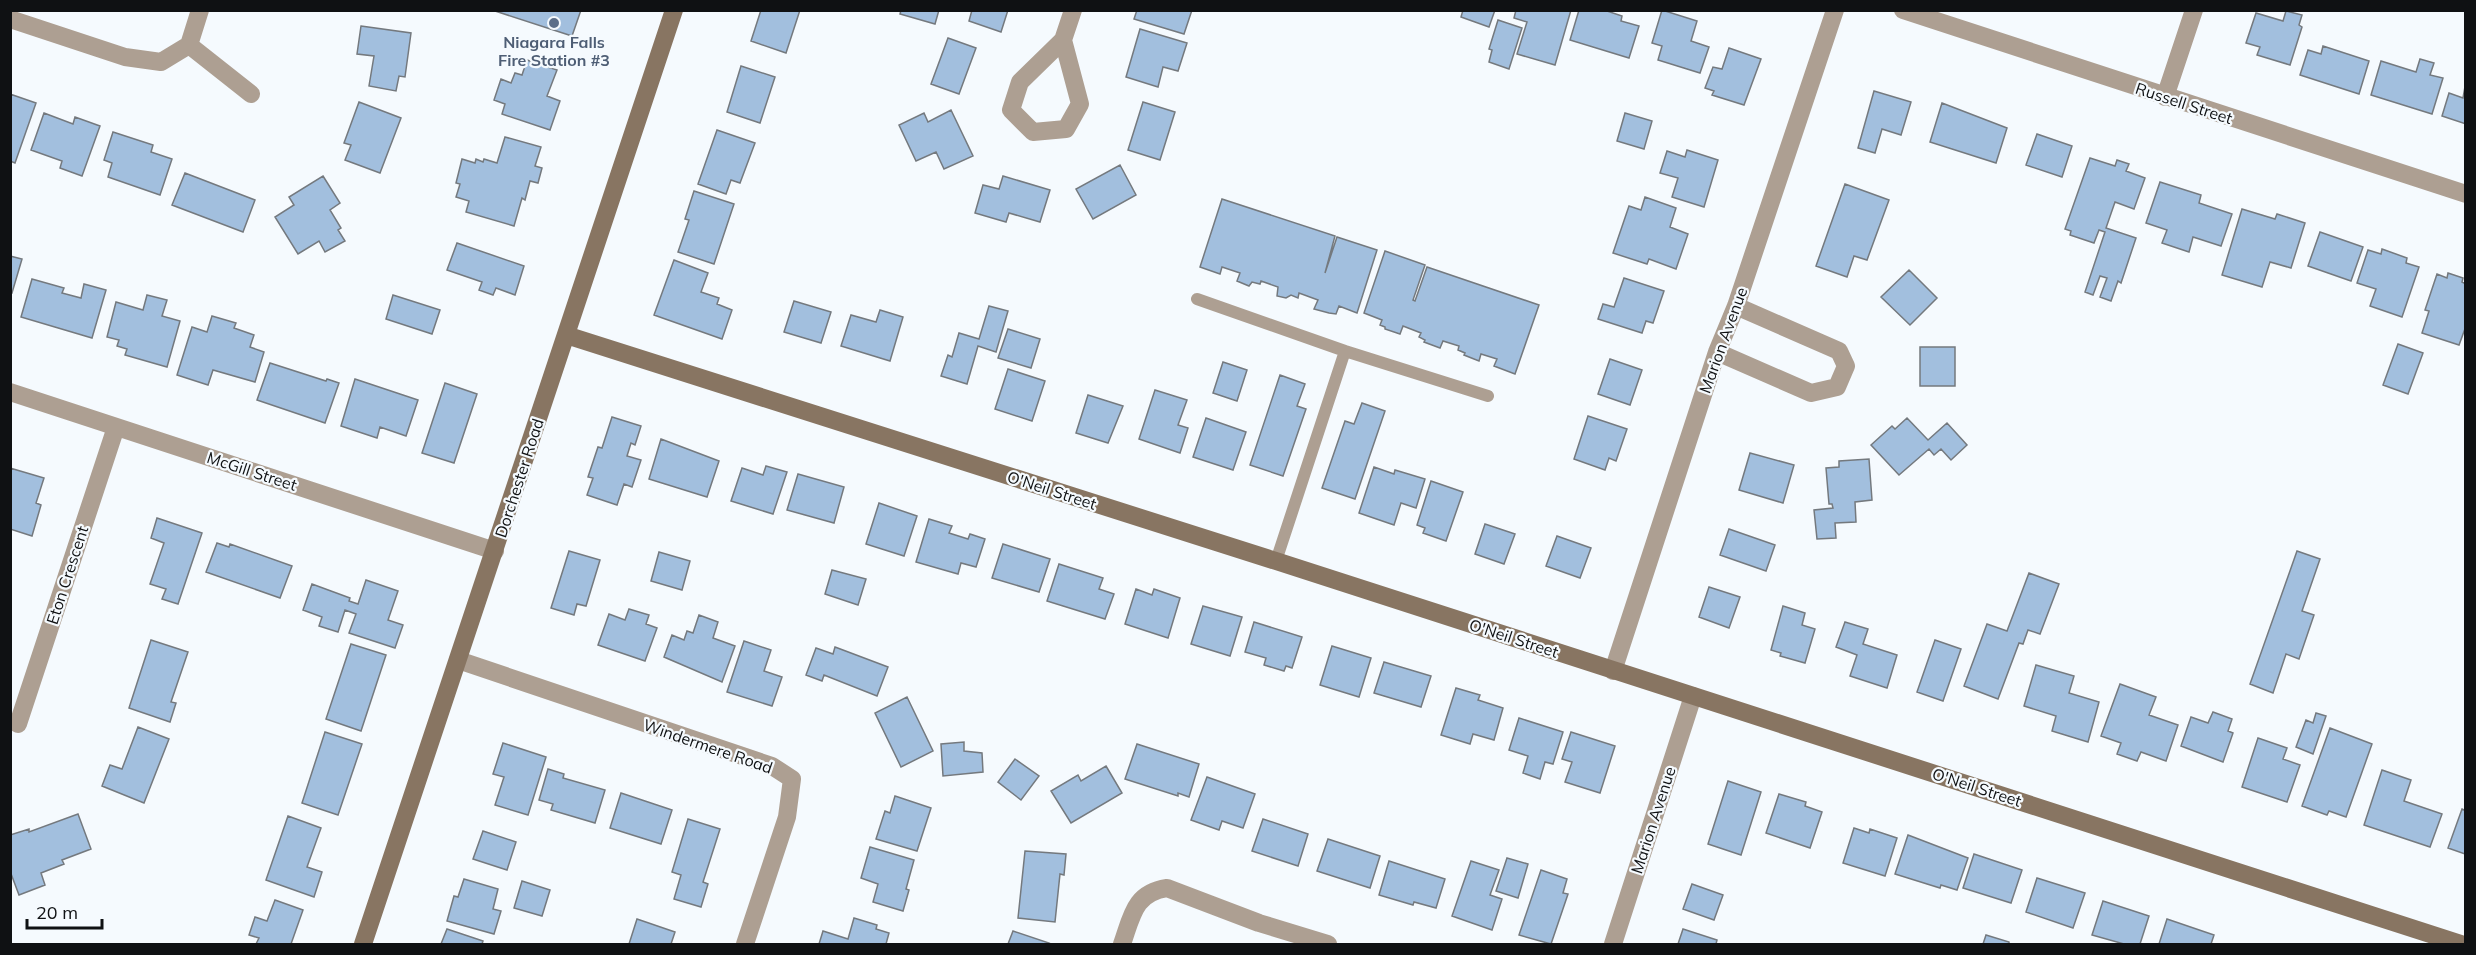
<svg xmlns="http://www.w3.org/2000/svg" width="2476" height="955" viewBox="0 0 2476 955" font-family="Mulish,sans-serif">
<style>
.building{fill:#a2bfde;stroke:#74797e;stroke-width:1.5}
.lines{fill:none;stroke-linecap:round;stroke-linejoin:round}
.lane{stroke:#ad9f92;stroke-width:12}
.street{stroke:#ad9f92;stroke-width:18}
.secondary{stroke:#887562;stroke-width:18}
.service-dot{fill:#5c6f8a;stroke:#f5fafe;stroke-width:2}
.labels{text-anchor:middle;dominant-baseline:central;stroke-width:4.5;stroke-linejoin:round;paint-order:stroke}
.service-label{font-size:16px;font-weight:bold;fill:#4e5e75;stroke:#f5fafe}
.street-label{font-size:16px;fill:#0f1113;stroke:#f5fafe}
</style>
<rect width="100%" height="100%" fill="#f5fafe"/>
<path class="building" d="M492 10H581L572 36Z
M761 10H800L786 53 751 41Z
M901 10H939L935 24 900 14Z
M972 10H1008L1001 32 969 21Z
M1137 10H1192L1184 34 1134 19Z
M1463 10H1495L1489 27 1461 17Z
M1516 10H1571L1555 65 1517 54 1527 22 1514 18Z
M1579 10H1604L1622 16 1621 21 1639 26 1629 58 1570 40Z
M1662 10 1697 21 1691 41 1709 47 1700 73 1658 60 1662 46 1652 43Z
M2286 11 2302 15 2299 25 2302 27 2290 65 2257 55 2260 47 2246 43 2256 13 2283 21Z
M1498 20 1522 28 1509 69 1489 62 1492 50 1489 49Z
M361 26 411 33 405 77 399 76 396 91 369 86 374 56 357 54Z
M1140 29 1187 43 1178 71 1163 67 1158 87 1126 77Z
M948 38 976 48 959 94 931 84Z
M2323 46 2369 61 2359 94 2300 75 2308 50 2321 54Z
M1729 48 1761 59 1744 105 1712 95 1714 91 1705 88 1713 67 1722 69Z
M2420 59 2434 63 2430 75 2443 78 2432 114 2371 95 2381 61 2416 72Z
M527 60 557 70 547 96 560 101 550 130 502 114 505 104 494 100 501 79 511 83 515 73 522 75Z
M741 66 775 77 760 123 727 112Z
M2466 81V124L2442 116 2449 93 2463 98Z
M1874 91 1911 102 1901 135 1882 129 1875 153 1858 148Z
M10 94 36 103 15 163 10 161Z
M359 102 401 118 380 173 345 160 351 145 344 143Z
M1143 102 1175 112 1160 160 1128 150Z
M1942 103 2007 128 1996 163 1930 142Z
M951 110 973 156 944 169 936 152 916 161 899 125 924 113 928 122Z
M44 113 73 124 75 117 100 126 82 176 60 168 62 161 31 150Z
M1625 113 1652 121 1644 149 1617 141Z
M717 130 755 143 740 183 731 180 726 194 698 184Z
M113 132 153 145 151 152 172 159 160 195 108 177 112 163 104 160Z
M2037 134 2072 146 2062 177 2026 165Z
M505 137 541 147 535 166 542 168 538 183 530 181 525 200 522 198 514 226 466 212 469 201 456 197 460 184 456 183 462 159 475 163 476 159 483 162 484 159 497 163Z
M1687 150 1718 160 1704 207 1672 197 1678 178 1660 173 1667 151 1685 157Z
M2090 158 2115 166 2117 160 2129 164 2126 171 2145 178 2134 209 2115 202 2106 228 2136 238 2121 283 2118 281 2111 301 2100 297 2107 278 2100 276 2093 295 2085 292 2105 232 2099 230 2094 243 2070 235 2071 231 2065 229Z
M1120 165 1136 195 1093 219 1076 189Z
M185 173 255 200 243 232 172 205Z
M323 176 340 203 330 210 341 228 338 230 345 241 325 252 319 241 298 254 275 217 294 205 289 197Z
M1003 176 1050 190 1040 222 1009 213 1006 222 975 213 983 185 999 189Z
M2160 182 2201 195 2199 203 2232 214 2221 246 2193 237 2189 252 2162 243 2167 230 2146 223Z
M1845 184 1889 200 1867 260 1854 256 1847 277 1816 266Z
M694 191 734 204 714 264 678 252 689 220 685 219Z
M1645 197 1676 208 1670 227 1688 234 1676 269 1649 259 1647 264 1613 253 1629 206 1641 210Z
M1222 199 1335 236 1325 273 1337 237 1377 250 1357 313 1339 306 1336 314 1329 313 1314 309 1318 300 1299 293 1298 298 1291 295 1286 298 1277 296 1278 287 1261 281 1260 284 1252 282 1249 286 1237 281 1240 273 1222 267 1220 274 1200 267Z
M2242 209 2275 219 2277 214 2305 223 2291 268 2270 262 2262 287 2222 275Z
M2320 232 2363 247 2351 281 2308 266Z
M457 243 524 266 515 295 496 288 493 295 479 290 482 282 447 270Z
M2382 249 2407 258 2406 263 2419 267 2402 317 2370 306 2376 289 2357 283 2368 250 2381 254Z
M1385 251 1425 265 1413 300 1415 301 1427 267 1539 305 1515 374 1494 366 1497 359 1481 354 1479 361 1464 355 1465 353 1458 350 1459 346 1443 341 1440 348 1424 342 1425 340 1419 337 1421 333 1403 326 1400 334 1385 329V327L1380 325 1382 320 1364 313Z
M10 256 22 259 12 293 10 292Z
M674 260 708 273 701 292 719 298 717 304 732 310 722 339 654 315Z
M1909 270 1937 298 1910 325 1881 297Z
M2448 273 2463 278 2462 282 2466 284V326L2459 345 2422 333 2429 311 2425 310 2437 274 2447 278Z
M1624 278 1664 291 1653 323 1646 321 1642 333 1598 319 1603 304 1614 307Z
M32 279 64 288 62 293 81 298 84 284 106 290 92 338 21 317Z
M147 295 167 300 162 316 180 321 167 367 125 355 127 349 117 346 119 340 107 337 116 302 143 310Z
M393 295 440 310 432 334 386 319Z
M794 301 831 312 821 343 784 332Z
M989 306 1008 311 996 352 978 346 967 384 941 376 948 355 952 357 959 333 979 339Z
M880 310 903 317 890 361 841 346 851 315 876 322Z
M212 316 236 323 234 328 254 335 250 347 264 352 255 382 213 370 208 385 177 375 192 327 207 332Z
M1008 329 1040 339 1031 368 998 358Z
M2398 344 2423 353 2408 394 2383 385Z
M1920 347H1955V386H1920Z
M1610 359 1642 370 1630 405 1598 394Z
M1223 362 1247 370 1237 401 1213 393Z
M270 363 326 381 327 379 339 383 325 423 257 400Z
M1008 369 1045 381 1032 421 995 409Z
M1280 375 1305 384 1297 406 1306 409 1283 476 1250 465Z
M355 379 418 400 406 436 380 427 377 438 341 426Z
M445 383 477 394 454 463 422 453Z
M1155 390 1187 400 1178 425 1188 428 1180 453 1139 439Z
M1088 395 1123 406 1108 443 1076 433Z
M1362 403 1385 411 1355 499 1322 488 1345 421 1354 424Z
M1588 416 1627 429 1616 461 1609 458 1605 470 1574 459Z
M612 417 641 426 635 445 631 443 627 456 641 460 632 487 624 484 617 505 587 495 593 478 588 477 598 447 602 448Z
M1206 418 1246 432 1233 470 1193 457Z
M1907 418 1928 440 1947 423 1967 445 1951 460 1941 449 1934 455 1929 449 1899 475 1871 445 1892 426 1895 429Z
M661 439 719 461 707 497 649 479Z
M1750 453 1794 465 1783 503 1739 490Z
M1869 459 1872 500 1855 502 1856 522 1835 523 1836 538 1817 539 1814 510 1833 508 1832 504H1829L1826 468 1839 467V461Z
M766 466 787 472 773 514 731 501 742 468 763 475Z
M1374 467 1394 474 1395 470 1425 479 1416 508 1401 503 1394 525 1359 513Z
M10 468 44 478 36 503 41 505 32 536 10 529Z
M798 474 844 487 834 523 787 510Z
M1431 481 1463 492 1446 541 1423 533 1425 528 1417 525Z
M879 503 917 516 904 556 866 544Z
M157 518 202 533 178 604 162 599 166 589 150 584 164 543 151 538Z
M929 519 952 526 949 533 968 539 970 534 985 539 976 567 961 563 958 574 916 562Z
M1485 524 1515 534 1504 564 1475 554Z
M1729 529 1775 545 1766 571 1720 555Z
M1557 536 1591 548 1580 578 1546 566Z
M217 543 229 547 230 544 292 566 280 598 206 572Z
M1003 544 1050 559 1039 592 992 578Z
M569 551 600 560 586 606 577 604 574 615 551 608Z
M2297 551 2320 559 2302 611 2314 615 2299 659 2286 654 2273 693 2250 684Z
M659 552 690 561 682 590 651 581Z
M1059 564 1103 578 1099 589 1114 594 1105 619 1047 601Z
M832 570 866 579 858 605 825 594Z
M2029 573 2059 584 2040 634 2028 630 2023 644 2019 643 1998 699 1964 686 1987 624 2007 631Z
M366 580 398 591 388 620 403 625 395 648 349 633 356 614 345 610 338 632 319 626 322 617 303 610 312 584 350 598 349 601 358 604Z
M1709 587 1740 597 1729 628 1699 617Z
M1136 589 1152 595 1154 589 1180 598 1168 638 1125 624Z
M1203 606 1242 617 1230 656 1191 644Z
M1783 606 1805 613 1802 625 1815 629 1805 663 1780 656 1781 653 1771 650Z
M629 609 649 615 646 624 657 628 645 661 598 645 609 614 625 620Z
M699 615 718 622 713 638 735 646 722 682 664 657 672 635 684 640 687 631 693 633Z
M1254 622 1302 637 1292 668 1286 666 1284 671 1264 665 1266 658 1245 652Z
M1845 622 1868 629 1863 644 1897 655 1887 688 1850 676 1857 655 1836 647Z
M151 640 188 652 171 702 176 703 170 722 129 708Z
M1935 640 1961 649 1943 701 1917 692Z
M744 641 771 650 764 671 782 677 772 706 727 692Z
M351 644 386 655 361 731 326 719Z
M1332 646 1371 658 1359 697 1320 685Z
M835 647 888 667 877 696 824 675 822 681 806 675 816 648 833 654Z
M1384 662 1431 676 1421 707 1374 693Z
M2036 665 2074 676 2069 693 2099 702 2088 742 2052 731 2056 716 2024 706Z
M2120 684 2156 697 2149 715 2178 725 2166 761 2141 752 2137 761 2117 754 2121 743 2101 736Z
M1456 688 1480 695 1478 700 1503 708 1494 740 1473 734 1470 744 1441 735Z
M907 697 933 751 901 767 875 713Z
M2213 712 2232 719 2228 731 2233 733 2223 762 2181 746 2191 717 2208 723Z
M2316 713 2326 716 2313 754 2296 747 2306 720 2313 723Z
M1519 718 1563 732 1553 764 1545 762 1540 779 1523 773 1528 756 1509 750Z
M138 727 169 739 144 803 102 786 110 765 122 769Z
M2330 728 2372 744 2346 817 2329 811 2327 815 2302 806Z
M325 732 362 744 338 815 302 803Z
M1571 732 1615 746 1600 793 1565 782 1572 762 1562 759Z
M2258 738 2287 748 2283 759 2300 765 2287 802 2242 787Z
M964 742V751L982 753 983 772 943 776 941 744Z
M503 743 546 757 528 815 495 805 504 777 493 774Z
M1137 744 1199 764 1189 797 1178 793V796L1125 779Z
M1015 759 1039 776 1021 800 998 782Z
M1106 766 1122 793 1071 823 1051 791 1078 775 1081 781Z
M548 769 564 774 563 778 605 790 595 823 551 810 553 804 539 800Z
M2382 770 2411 780 2404 801 2442 814 2430 847 2364 825Z
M1207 777 1255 794 1243 828 1222 821 1219 830 1191 820Z
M1728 781 1761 792 1741 855 1708 844Z
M621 793 672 810 661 844 610 828Z
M1779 794 1806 802 1805 806 1822 812 1810 848 1766 833Z
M895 796 931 808 917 851 876 839 885 811 890 813Z
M2462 809 2466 811 2465 854 2448 848Z
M78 814 91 849 62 860 64 864 41 873 45 885 19 895 10 871V835L29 829V832Z
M288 816 321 828 307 867 322 872 314 897 266 880Z
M688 819 720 829 703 882 708 884 701 907 674 899 681 875 672 872Z
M1263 819 1308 834 1298 866 1252 851Z
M1854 828 1869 833 1870 829 1897 838 1885 876 1843 863Z
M483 831 516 842 507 870 473 859Z
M1908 835 1968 858 1957 890 1941 885 1940 888 1895 874Z
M1328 839 1380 856 1370 888 1317 871Z
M870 847 914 860 906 889 909 890 903 911 873 902 878 884 861 878Z
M1025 851 1066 854 1064 875 1060 874 1055 922 1018 918Z
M1974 854 2022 870 2011 903 1963 888Z
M1507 858 1528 864 1518 898 1496 891Z
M1389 861 1445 879 1436 908 1414 902 1413 905 1379 895Z
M1471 861 1499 870 1490 895 1502 899 1492 930 1452 916Z
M1541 870 1567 879 1563 893 1568 894 1551 944 1519 935Z
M2037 878 2085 893 2073 928 2026 912Z
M464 879 498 889 493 909 501 911 494 934 447 921 454 896 458 897Z
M522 881 550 890 542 916 514 908Z
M1692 884 1723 895 1714 920 1683 909Z
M275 900 303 910 291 944H256L259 938 249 935 255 917 267 921Z
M2103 901 2149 916 2140 944H2124L2092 935Z
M854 918 877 925 876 929 889 933 886 944H819L823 931 848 939Z
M637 919 675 932 671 944H629Z
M2167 919 2214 935 2211 944H2159Z
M447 929 483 941 482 944H441Z
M1683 929 1717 940 1716 944H1678Z
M1013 931 1049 943 1048 944H1008Z
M1986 935 2009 942V944H1983Z"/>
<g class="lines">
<path class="lane" d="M1197 299 1345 351 1488 396
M1276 561 1345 351"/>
<path class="street" d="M1903 10 2466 194
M10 19 125 57 161 62 189 45 200 10
M1063 40 1080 104 1066 129 1033 132 1011 110 1020 82 1063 40 1073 10
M189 45 251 94
M2165 97 2194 10
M1717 352 1811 393 1837 387 1846 366 1839 351 1736 306
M10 392 495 551
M458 660 772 766 792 779 787 817 745 944
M1613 671 1717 352 1736 306 1835 10
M18 724 116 427
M1122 944C1132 916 1134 893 1167 888L1259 923 1328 944
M1613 944 1693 696"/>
<path class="secondary" d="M566 335 1276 561 2461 944
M363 944 674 10"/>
</g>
<circle class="service-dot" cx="554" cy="23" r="6"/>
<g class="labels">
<g class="service-label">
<text x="554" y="42">Niagara Falls<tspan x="554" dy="18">Fire Station #3</tspan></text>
</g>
<g class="street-label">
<text transform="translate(2184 103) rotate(18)">Russell Street</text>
<text transform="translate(1723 340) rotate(-70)">Marion Avenue</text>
<text transform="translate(252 471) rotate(18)">McGill Street</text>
<text transform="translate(519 478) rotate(-72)">Dorchester Road</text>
<text transform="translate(1052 490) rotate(18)">O'Neil Street</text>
<text transform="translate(67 575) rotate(-72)">Eton Crescent</text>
<text transform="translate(1514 638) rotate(18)">O'Neil Street</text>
<text transform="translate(708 746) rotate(19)">Windermere Road</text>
<text transform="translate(1977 787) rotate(18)">O'Neil Street</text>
<text transform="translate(1653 820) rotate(-72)">Marion Avenue</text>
</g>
</g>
<rect width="2476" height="955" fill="none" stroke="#0f1113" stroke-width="24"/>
<path d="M27 919v9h75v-9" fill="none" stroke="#0f1113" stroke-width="3"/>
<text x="36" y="919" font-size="18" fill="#0f1113" stroke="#f5fafe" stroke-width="4.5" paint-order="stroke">20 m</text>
</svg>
